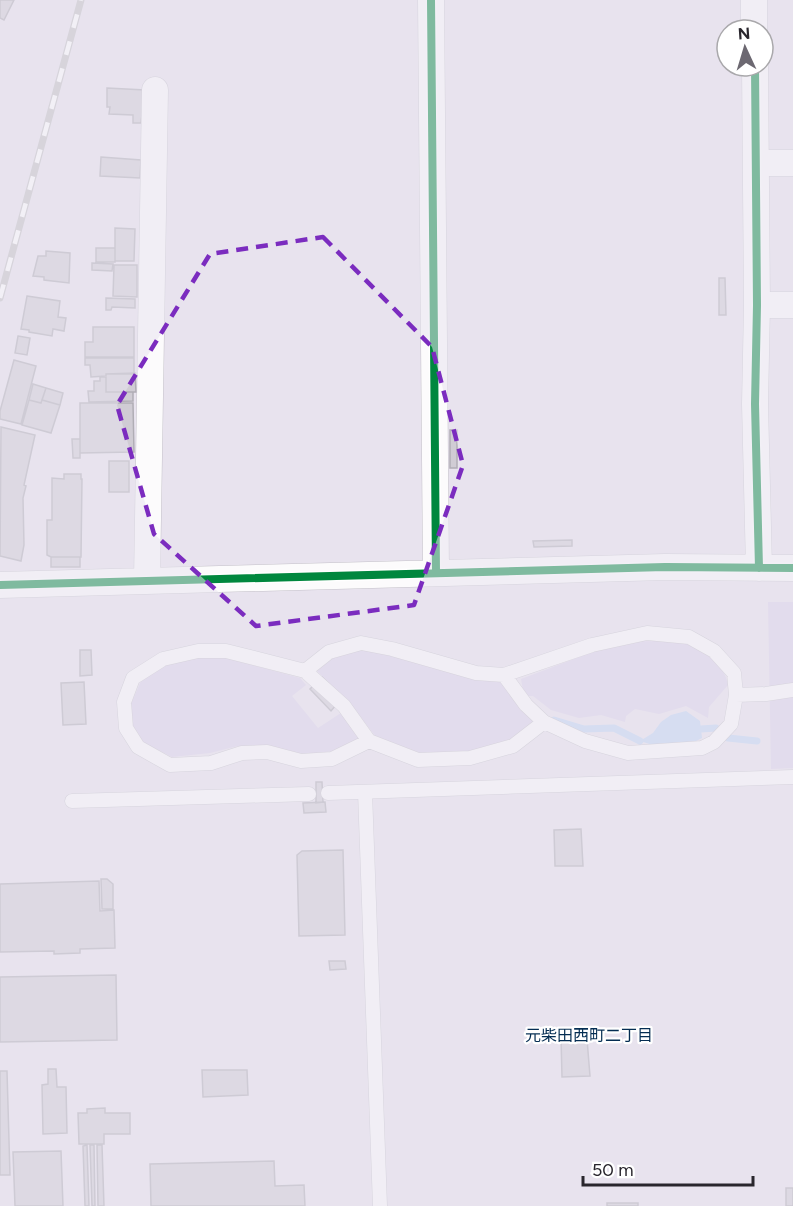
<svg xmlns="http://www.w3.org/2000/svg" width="793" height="1206" viewBox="0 0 793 1206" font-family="Figtree,'Noto Sans JP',sans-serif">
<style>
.green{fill:#dcd2ea}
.water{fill:#c0d5f4}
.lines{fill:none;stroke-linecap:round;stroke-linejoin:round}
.stream{stroke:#c0d5f4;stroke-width:7}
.building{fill:#d0ccd4;stroke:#b0adb5;stroke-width:1.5}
.service-casing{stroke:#c4c1c9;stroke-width:15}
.minor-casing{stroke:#c4c1c9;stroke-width:27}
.service{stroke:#fcfbfc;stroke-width:14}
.minor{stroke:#fcfbfc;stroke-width:26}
.rail-casing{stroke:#c3c1c4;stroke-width:7}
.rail{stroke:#fff;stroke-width:4.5;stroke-dasharray:14;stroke-linecap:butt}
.cycleway-casing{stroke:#fff;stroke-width:11}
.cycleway{stroke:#00873e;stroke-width:8}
.marked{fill:none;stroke:#7b2cbf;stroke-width:4.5;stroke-dasharray:12 8;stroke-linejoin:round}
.labels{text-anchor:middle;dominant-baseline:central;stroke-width:4.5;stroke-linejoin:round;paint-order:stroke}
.neighbourhood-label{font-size:16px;fill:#042d52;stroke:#fff}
</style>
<rect width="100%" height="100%" fill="#e8e3ee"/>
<path class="green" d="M768 602H793V768L771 769Z
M642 641C655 642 674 639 686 643 705 650 725 665 728 685L709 707 708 718 686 706 659 714 635 709 626 716 625 722 601 715 579 718 551 710 533 696H524L521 679 598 650Z
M363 649 397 656 458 675 502 681 535 722 512 740 471 751 420 753 376 737 349 702 317 671 331 658Z
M201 657 226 658 300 678 306 685 292 696 318 728 341 713 360 738 333 751 298 755 268 747 238 746 210 753 172 757 142 742 133 726 131 704 141 681 165 665Z"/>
<path class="water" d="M686 711 700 721 702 738 694 742 659 747 640 741 653 733 661 722 671 715Z"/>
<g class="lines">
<path class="stream" d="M554 720 584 729 614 728 640 741
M701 729 716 728 728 738 757 741"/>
</g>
<path class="building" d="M0 0H14L4 20 0 18Z
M107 88 145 90 141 123H133V115L109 114 110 107H107Z
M101 157 141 160 140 178 100 176Z
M115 228 135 229 134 261H115Z
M96 248H115V262H96Z
M46 251 70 253 69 283 44 280V277L33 276 38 256H46Z
M92 263 113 264 112 271 92 270Z
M114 265H137V297L113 296Z
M719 278H725L726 315H719Z
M27 296 60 301 58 317 66 318 64 331 53 329 52 336 29 332V330L21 329Z
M106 298 135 299V308L112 307 111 310H106Z
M93 327H134V357H85V342H93Z
M18 336 30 338 27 355 15 353Z
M85 358H134V374H106V376L91 377 90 365H85Z
M14 360 36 366 21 424 0 419V411Z
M135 373 136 392H106V374Z
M100 377H106V392H133V401L89 402 88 391H94V381H100Z
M33 384 46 388 41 403 29 400Z
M46 388 63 393 60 405 42 400Z
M29 400 41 403 42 400 60 405 51 433 22 425Z
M80 403H133L134 452 80 453Z
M1 427 35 435 24 485 26 486 23 498 24 545 21 561 0 556Z
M450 430H457V468H450Z
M72 439H80V458H73Z
M109 461H129V492H109Z
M64 474H81V479H82L81 557H51L47 555V520H52V478L64 479Z
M572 540V546L534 547 533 541Z
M51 557H80V567H51Z
M80 650H91L92 675 80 676Z
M322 677 343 697 331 711 310 689Z
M84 682 86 724 63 725 61 683Z
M316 782H322L323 802 316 803Z
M325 802 326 812 304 813 303 803Z
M581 829 583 866H555L554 830Z
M343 850 345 935 299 936 297 855 302 851Z
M101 879H107L113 884V909H102Z
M99 881 100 911 114 910 115 948 80 949V953L54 954V951L0 952V884Z
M329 961H345L346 969 330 970Z
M116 975 117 1040 0 1042V977Z
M561 1038 587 1039 590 1076 562 1077Z
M48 1069H56L57 1087H66L67 1133 43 1134 42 1085 48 1084Z
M202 1070H247L248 1095 203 1097Z
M0 1071H7L10 1175H0Z
M105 1108V1113H130V1134H104V1144H79L78 1113H87V1109Z
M87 1145 89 1206H85L83 1146Z
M90 1145H94L95 1206H92Z
M97 1145H102L104 1206H98Z
M61 1151 63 1206H15L13 1152Z
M274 1161 275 1186 304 1185 305 1206H151L150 1164Z
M786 1188H793V1206H786Z
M607 1203H638V1206H607Z"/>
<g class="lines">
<defs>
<path id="service" d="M305 671 329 652 361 643 392 649 476 673 504 675 592 645 647 633 689 637 714 651 734 673 736 695 731 724 714 742 702 748 628 753 585 741 544 722 513 746 470 758 418 760 369 741 344 706 305 671 226 651H198L163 659 133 678 124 702 126 728 138 747 170 765 211 763 242 753 267 752 301 761 332 759 369 741
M504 675 526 705 544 722
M736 695 766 694 793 690
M365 792 380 1206
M328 793 793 777
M72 801 309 794"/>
<path id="minor" d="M431 0 436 572
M754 0V30
M755 66 757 305 755 404 759 568
M756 163H793
M757 305H793
M147 580 155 90
M0 585 665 567 793 568"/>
</defs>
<use href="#service" class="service-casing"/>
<use href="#minor" class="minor-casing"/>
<use href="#service" class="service"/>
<use href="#minor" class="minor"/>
<defs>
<path id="rail" d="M0 298 81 0"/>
</defs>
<use href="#rail" class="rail-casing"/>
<use href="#rail" class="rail"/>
<defs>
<path id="cycleway" d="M431 0 436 572
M755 66 757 305 755 404 759 568
M0 585 665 567 793 568"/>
</defs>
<use href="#cycleway" class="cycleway-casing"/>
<use href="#cycleway" class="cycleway"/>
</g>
<path d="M0 0H793V1206H0ZM323 237 432 347 463 465 414 605 256 626 154 534 117 405 210 254Z" fill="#e8e3ee" fill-opacity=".55" fill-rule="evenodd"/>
<path class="marked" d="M323 237 432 347 463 465 414 605 256 626 154 534 117 405 210 254Z"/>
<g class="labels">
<g class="neighbourhood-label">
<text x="589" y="1035">元柴田西町二丁目</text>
</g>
</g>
<g transform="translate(745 48) rotate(356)"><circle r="28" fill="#ffffff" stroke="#a9a8ab" stroke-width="1.5"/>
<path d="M0-4.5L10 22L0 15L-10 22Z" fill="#6c6871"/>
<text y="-9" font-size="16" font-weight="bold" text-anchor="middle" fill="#29262d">N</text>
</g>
<path d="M583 1176v9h170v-9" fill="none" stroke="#29262d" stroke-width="3"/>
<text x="592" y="1176" font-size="18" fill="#29262d" stroke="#ffffff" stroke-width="4.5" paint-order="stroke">50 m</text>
</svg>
